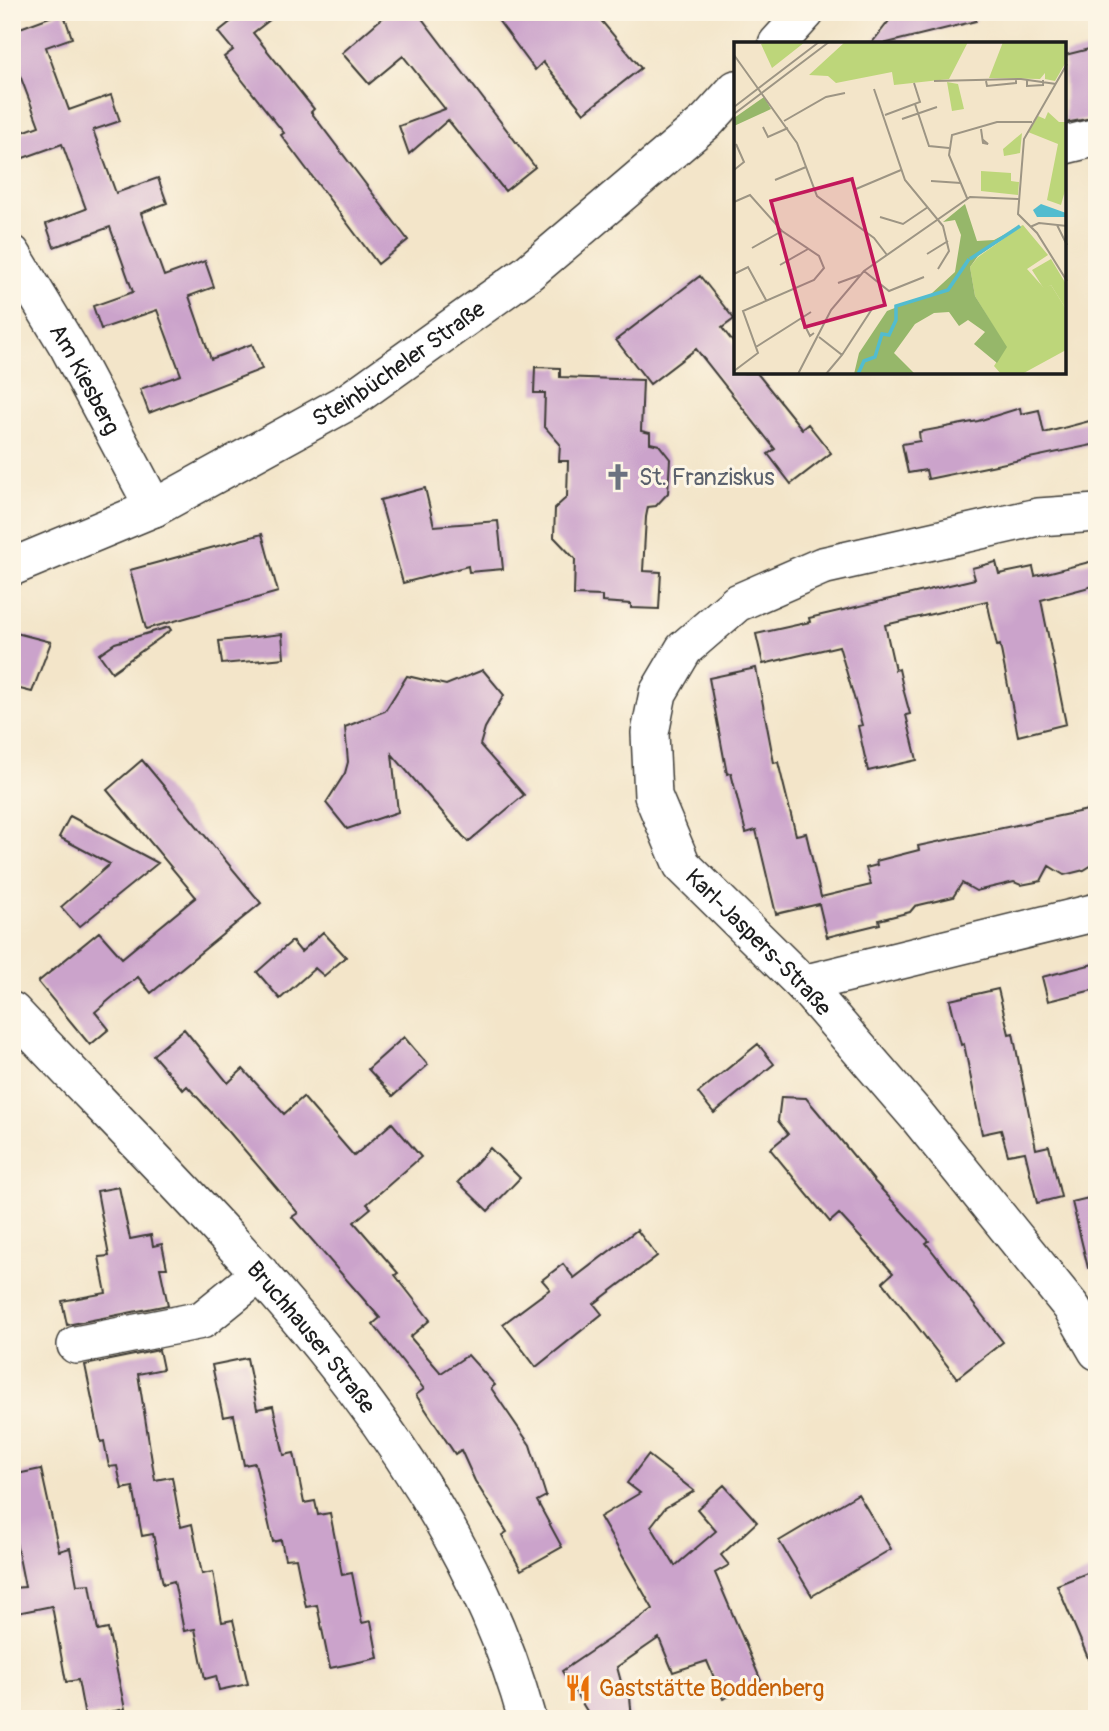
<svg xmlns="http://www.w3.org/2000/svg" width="1109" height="1731" viewBox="0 0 1109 1731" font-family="Pangolin,sans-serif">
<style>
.building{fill:#cba3cb}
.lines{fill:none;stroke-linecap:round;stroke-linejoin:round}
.minor-casing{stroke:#3c3a36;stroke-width:40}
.minor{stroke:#fff;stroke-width:37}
.labels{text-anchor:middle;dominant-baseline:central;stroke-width:6;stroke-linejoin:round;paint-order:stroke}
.street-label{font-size:23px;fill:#1c1c1c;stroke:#fcf5e5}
.worship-label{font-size:23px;fill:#5b616d;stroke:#fcf5e5;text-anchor:start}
.food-label{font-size:23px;fill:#c56008;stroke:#fcf5e5;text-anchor:start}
.inset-river{fill:none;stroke:#52bccf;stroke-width:3.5}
.inset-road{fill:none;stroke:#9d9584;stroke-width:2}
.view{fill:#c2185b;fill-opacity:0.15;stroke:#c2185b;stroke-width:3.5}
.inset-edge{fill:none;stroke:#1c1c1c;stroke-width:3.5}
</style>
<rect width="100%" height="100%" fill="#fcf5e5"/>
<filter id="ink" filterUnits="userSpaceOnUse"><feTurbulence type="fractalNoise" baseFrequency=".0143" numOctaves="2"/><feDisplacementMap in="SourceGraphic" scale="14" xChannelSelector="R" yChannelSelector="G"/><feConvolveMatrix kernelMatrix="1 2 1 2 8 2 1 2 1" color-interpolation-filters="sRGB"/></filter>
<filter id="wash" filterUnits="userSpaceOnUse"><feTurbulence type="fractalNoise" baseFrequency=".00686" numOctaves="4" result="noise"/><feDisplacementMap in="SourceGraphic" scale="28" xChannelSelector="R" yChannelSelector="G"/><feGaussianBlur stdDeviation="1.57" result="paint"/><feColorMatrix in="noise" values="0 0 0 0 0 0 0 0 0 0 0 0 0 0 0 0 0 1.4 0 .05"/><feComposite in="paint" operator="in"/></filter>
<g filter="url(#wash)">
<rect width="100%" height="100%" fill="#f3e5c9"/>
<g id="blocks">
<path class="building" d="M63 12 72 38 46 47 69 110 111 95 120 121 93 130 116 193 158 178 167 203 141 213 164 276 205 261 214 287 189 296 211 359 252 344 262 369 149 413 140 389 181 375 157 310 101 329 93 306 133 292 110 227 54 247 46 224 86 209 62 144 12 162V136L39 126 12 54V31Z
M243 12H280L253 33 314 109 311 112 408 240 378 264 281 135 284 133 224 57 233 50 218 32Z
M389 12H417L535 167 505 191 448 120 409 154 399 126 445 109 403 56 369 84 342 53Z
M492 12H594L641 68 584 113 543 62 535 70Z
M896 12H975L976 21 883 44H871Z
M1097 47V117L1065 123V55Z
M700 276 734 319 722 328 736 346V373H757L802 429 808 424 831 453 791 484 768 454 775 449 696 349 650 384 616 340Z
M535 367 560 368V377L643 380 641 431 650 433V443L659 445 670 459 668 493 656 506 648 507 646 517 643 571 661 572 659 609 631 608V604L602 602V596L574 595 575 559 554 537 555 508 567 497 568 461H559L560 444 544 426 545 393H534Z
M1020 408 1021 414 1039 410 1044 433 1097 419V444L928 479 926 470 908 473 902 444 920 441 919 432 978 421Z
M425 488 434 526 498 521 503 569 469 572 468 566 403 583 380 500Z
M262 534 278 592 146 629 130 570Z
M1097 560V585L1041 600 1066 724 1018 736 1000 645 997 646 987 601 885 625 895 670 899 669 904 692 910 714 906 715 917 760 868 771 858 726 862 725 839 646 763 664 756 634 810 622 809 618 975 579 972 568 996 562 999 574 1033 567 1035 576Z
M169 627 171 630 112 672 99 654 115 643Z
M12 632 51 642 32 692 12 687Z
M282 634 284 658 222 664 219 641Z
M756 668 774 763 778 762 796 835 806 833 821 897 871 885 866 868 877 865 876 861 919 850 918 846 1097 808V862L1084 870 1064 875 1049 866 1041 881 1021 885 1014 882 976 891 962 883 953 897 915 906 910 912 879 920 880 924 827 937 819 904 776 914 756 830 746 833 731 773 727 774 709 678Z
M483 670 504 695 485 728 480 745 524 795 468 842 392 754 398 812 347 829 326 803 345 773 348 762 345 727 385 711 407 676 446 685Z
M142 760 261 903 151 993 138 977 116 994 95 1012 109 1029 90 1045 38 982 99 932 122 958 196 897 107 790Z
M70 816 158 863 79 927 61 907 110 864 59 837Z
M323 932 346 957 324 976 315 968 280 999 257 972 292 941 301 952Z
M1097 963V989L1048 1001 1042 977Z
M998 989 1009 1034 1013 1033 1036 1149 1049 1146 1061 1197 1037 1203 1025 1152 1008 1155 1001 1130 982 1134 964 1044 961 1045 950 1000Z
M184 1029 228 1083 243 1069 284 1114 303 1097 354 1156 392 1123 421 1157 367 1204 371 1208 354 1222 398 1273 395 1275 430 1320 410 1337 441 1373 468 1355 495 1385 491 1388 530 1445 546 1496 537 1501 562 1547 521 1570 502 1535 507 1532 475 1481 461 1450 455 1454 416 1395 424 1389 373 1324 380 1318 292 1217 298 1213 230 1133 187 1086 183 1090 153 1055Z
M404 1037 428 1065 393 1096 368 1069Z
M758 1044 774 1064 714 1113 698 1093Z
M781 1097 806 1098 817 1111 875 1182 929 1241 926 1243 1003 1342 957 1378 883 1282 893 1273 839 1214 830 1222 770 1149 788 1134 778 1121Z
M490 1148 520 1178 488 1211 458 1182Z
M119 1187 130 1239 151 1235 153 1246 162 1244 167 1268H160L168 1305 67 1325 62 1301 106 1293 99 1257 109 1256 97 1191Z
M1097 1196V1267L1088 1268 1072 1202Z
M637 1230 657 1256 594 1304 602 1314 536 1367 503 1324 550 1289 542 1280 563 1264 574 1278Z
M159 1350 163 1369 138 1374 155 1480 172 1477 181 1527 192 1524 202 1574 213 1572 222 1622 233 1620 248 1684 219 1690 216 1676 205 1679 195 1629 184 1631 174 1581 163 1584 153 1534 142 1536 133 1487 122 1489 117 1466 109 1467 104 1441 101 1442 85 1365Z
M247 1358 257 1409 273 1406 284 1455 294 1453 304 1503 315 1501 318 1515 330 1513 342 1575 352 1573 362 1623 371 1621 378 1658 330 1668 317 1605 306 1607 296 1558 285 1559 281 1540 273 1542 255 1463 244 1465 234 1415 223 1417 212 1365Z
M648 1455 694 1491 665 1508 651 1526 675 1566 716 1531 697 1509 724 1485 757 1522 721 1555 729 1565 715 1573 762 1683 723 1699 707 1661 673 1672 659 1638 617 1667 623 1689 630 1697 632 1719H592L562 1671 653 1609 600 1517 640 1493 627 1483Z
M41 1469 59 1551 70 1548 77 1585 90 1584 98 1631 108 1629 125 1709 85 1717 78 1680 66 1682 52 1606 12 1614V1588L25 1587 12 1522V1475Z
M858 1494 891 1549 812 1596 779 1541Z
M1097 1569V1679L1057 1585Z"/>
</g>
</g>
<g filter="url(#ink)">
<use href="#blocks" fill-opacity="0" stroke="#3c3a36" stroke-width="2"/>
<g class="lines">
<defs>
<g id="minor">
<path d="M777 44 806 12"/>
<path d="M1065 145 1097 137"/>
<path id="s1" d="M12 254 69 348 154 508"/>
<path id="s2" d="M1097 513 1038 517 822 566 737 603 684 649 658 693 650 733 653 796 682 865 803 984 917 1116 1072 1308 1097 1351"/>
<path id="s3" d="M12 567 154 508 349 401 528 273 708 120 736 89"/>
<path d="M803 984 1097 912"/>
<path id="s4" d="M12 1011C206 1218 450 1436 527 1719"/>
<path d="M76 1345 202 1320 260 1273"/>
</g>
</defs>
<use href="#minor" class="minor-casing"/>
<use href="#minor" class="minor"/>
</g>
</g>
<defs>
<symbol id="church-bare" viewBox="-9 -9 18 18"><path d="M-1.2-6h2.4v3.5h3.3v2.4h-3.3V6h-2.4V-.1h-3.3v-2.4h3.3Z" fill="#6b7280" stroke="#fcf5e5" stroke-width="2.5" paint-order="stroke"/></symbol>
<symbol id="restaurant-bare" viewBox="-9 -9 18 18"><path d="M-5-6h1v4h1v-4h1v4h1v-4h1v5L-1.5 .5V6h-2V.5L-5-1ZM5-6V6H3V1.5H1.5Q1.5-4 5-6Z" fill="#e8710a" stroke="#fcf5e5" stroke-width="2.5" paint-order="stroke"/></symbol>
</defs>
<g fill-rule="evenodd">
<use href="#church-bare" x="599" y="458" width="38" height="38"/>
<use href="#restaurant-bare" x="559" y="1669" width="38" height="38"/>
</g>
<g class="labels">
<g class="street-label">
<text stroke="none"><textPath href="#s3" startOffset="438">Steinbücheler Straße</textPath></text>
<text stroke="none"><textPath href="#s1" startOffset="145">Am Kiesberg</textPath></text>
<text stroke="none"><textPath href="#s2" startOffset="782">Karl-Jaspers-Straße</textPath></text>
<text stroke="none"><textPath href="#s4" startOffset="443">Bruchhauser Straße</textPath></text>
</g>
<g class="worship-label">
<text x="639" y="477">St. Franziskus</text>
</g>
<g class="food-label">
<text x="599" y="1688">Gaststätte Boddenberg</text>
</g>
</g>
<g transform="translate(734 42)">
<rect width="332" height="332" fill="#f3e5c9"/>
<path d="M32 0H71L38 26 27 2ZM111 0H234L215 37 160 43 158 30 102 41 94 34 75 33ZM269 0H332V20L321 39 311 37V31L306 37 255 36ZM213 40 224 42 230 67 218 69ZM314 70 325 80H332V145L327 163 313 158 324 102 294 90 304 74 311 77ZM288 91 286 111 270 114 269 107ZM247 129 277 131V139L285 140 284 153 247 149ZM289 183 314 213 293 227 310 246 317 243 332 267V308L288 332H267L260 324 272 305 241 254 236 225 244 215Z" fill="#bdd67a"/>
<path d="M30 55 37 67 0 84V76ZM231 162 243 199 260 198 289 183 244 214 236 225 241 254 273 305 263 321 240 302 251 290 234 278 225 284 215 270 200 271 181 282 160 311 181 332H120L125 311 153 269 197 252 221 230 227 193 221 178 209 180Z" fill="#96b76a"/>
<path d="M317 217 332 242V267L317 243 310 247 298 228Z" fill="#bdd67a"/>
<path d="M307 162 332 171 331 175H303L299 168Z" fill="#52bccf"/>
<path class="inset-river" d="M236 217 286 184M124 332 130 319 141 315 148 292 155 293 162 278V264L214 248 235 217"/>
<path class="inset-road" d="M0 13 63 101 83 154 140 196 153 213M333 22 290 97 284 172 303 191 333 239M293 38V44L309 43V38M200 39 287 37 322 42M252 39 253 44 282 41V37M140 47 171 138 209 184 215 209 204 227M181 62 195 104 215 106M0 65 85 0M0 72 95 0M151 73 186 60 180 41M168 77 203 65M50 79 92 55 111 51M29 85 34 95 54 86M247 87 249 101 254 102 248 97M0 128 10 120 2 102M41 138 72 125M197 139 227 141M122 147 167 128M233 156 215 113 218 93 263 80H298M0 160 16 153 48 189 85 214 90 226 80 238 9 269 24 311 0 329M146 175 169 182 194 165M323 183 333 203M296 185 305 181 333 184M18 206 48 189M193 212 214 199M46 223 74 207M130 229 155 249 190 235M0 232 14 225 32 258M104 241 126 233M67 276 76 294 80 291M85 295 108 313 92 332M22 305 77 270M108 313 138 267M64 332 97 268 130 229 236 155 285 157"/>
<path class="view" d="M118 137 151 263 71 285 37 159Z"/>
<rect width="332" height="332" class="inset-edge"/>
</g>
<rect width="1109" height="1731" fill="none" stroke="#fcf5e5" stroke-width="42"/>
</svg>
